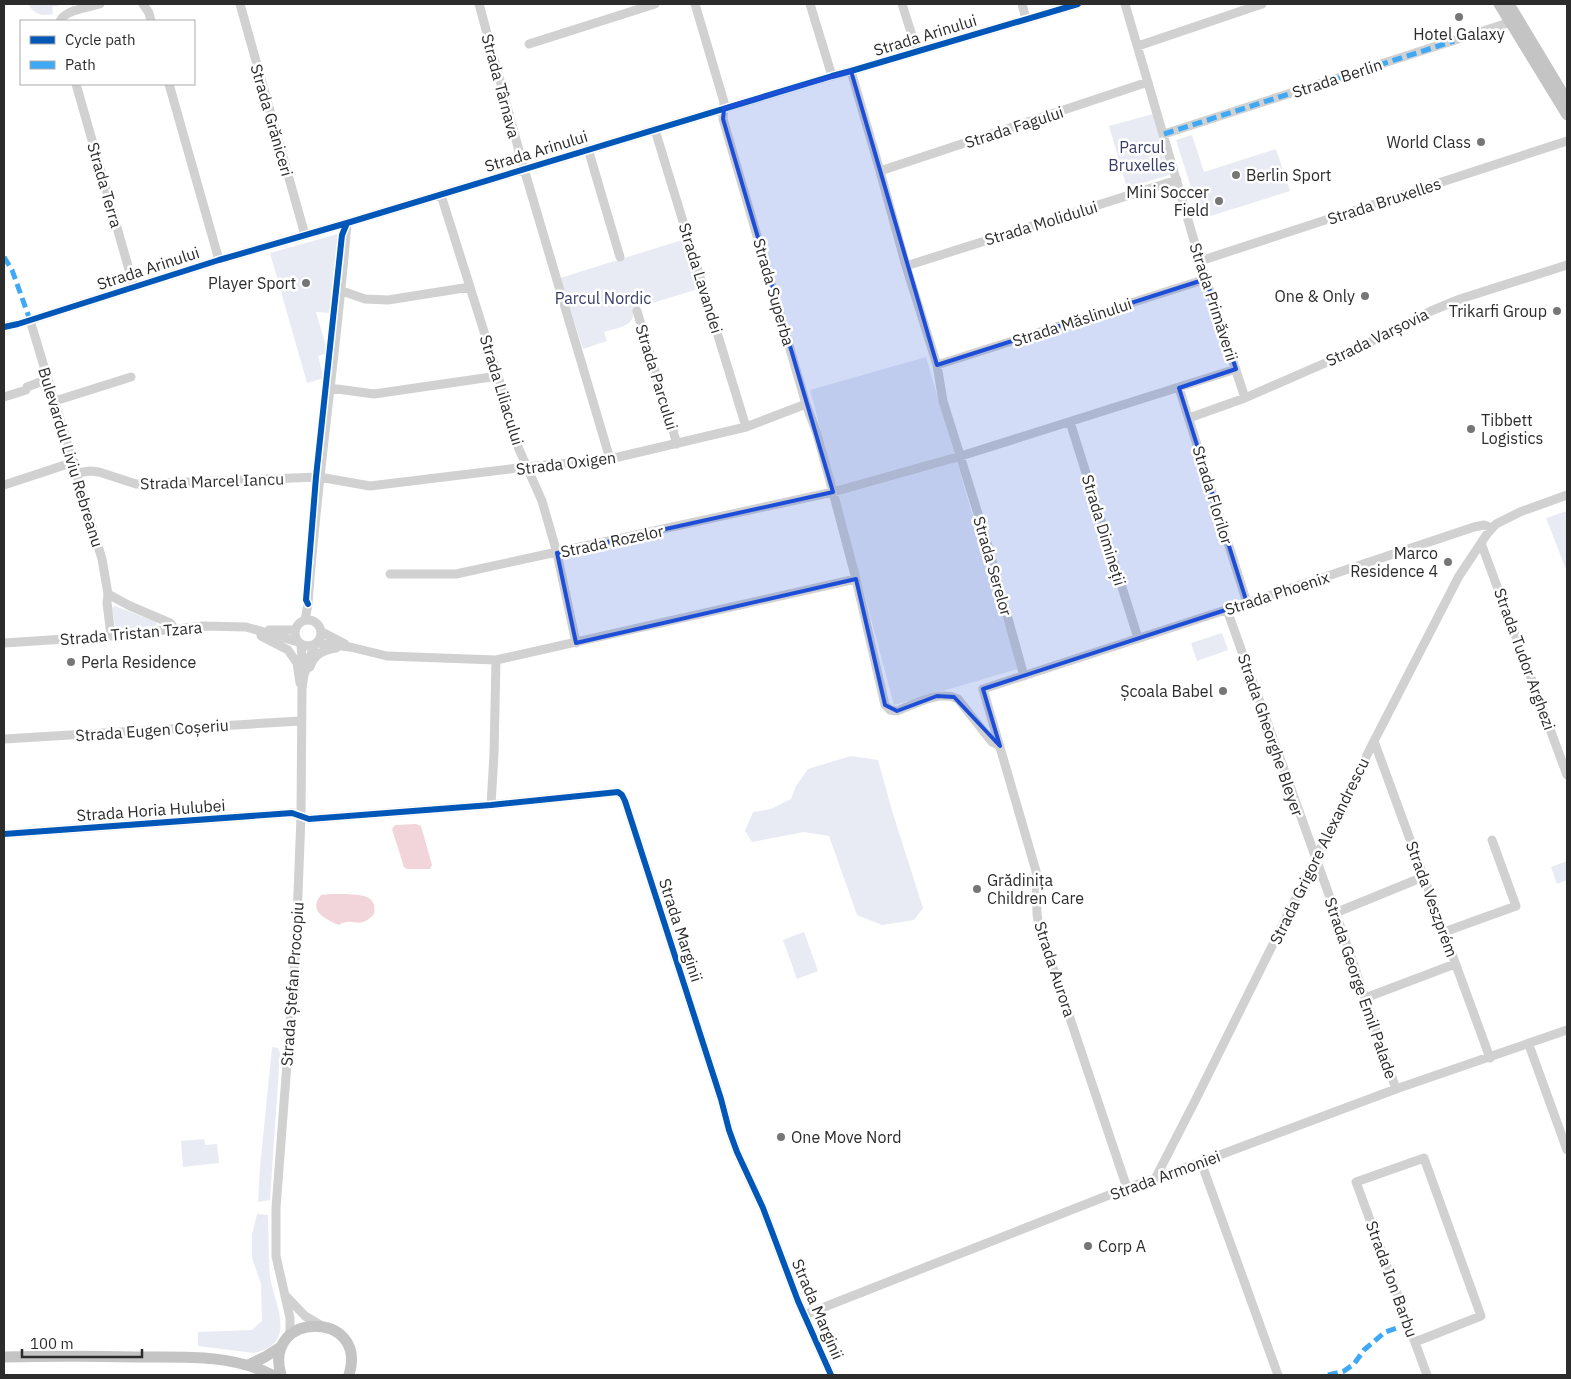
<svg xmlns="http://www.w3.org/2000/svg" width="1571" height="1379" viewBox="0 0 1571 1379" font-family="'IBM Plex Sans',sans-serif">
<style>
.green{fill:#e9ebf4}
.water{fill:#f2d4db}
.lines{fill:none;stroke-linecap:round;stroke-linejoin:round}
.minor{stroke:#d1d1d1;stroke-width:9}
.major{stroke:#c4c4c4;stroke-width:11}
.quiet{stroke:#3fa9f5;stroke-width:5;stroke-dasharray:10 5;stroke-linecap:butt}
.cycleway-casing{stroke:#fff;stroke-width:9}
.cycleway{stroke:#0057b8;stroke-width:6}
.marked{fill:#1d4ed8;fill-opacity:0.2;stroke:#1d4ed8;stroke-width:4;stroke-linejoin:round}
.poi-dot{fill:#767676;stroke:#fff;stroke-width:2}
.labels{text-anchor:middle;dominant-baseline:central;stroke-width:5;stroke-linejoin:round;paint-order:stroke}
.poi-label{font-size:16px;fill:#2c2c2c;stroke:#fff;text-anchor:end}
.street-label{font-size:16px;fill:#2c2c2c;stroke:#fff}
.park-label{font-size:16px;fill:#373c69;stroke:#fff}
</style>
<rect width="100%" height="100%" fill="#fff"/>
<path class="green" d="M28 4H63L52 7 53 14C42 17 34 14 28 4Z
M1153 114 1172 174 1127 188 1109 126Z
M1192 135 1204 172 1276 149 1290 191 1201 219 1176 140Z
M338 234 330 313 316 312 328 353 318 356 324 378 307 383 270 253Z
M682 240 698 289 633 309C637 326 617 328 604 332L607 341 583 349 560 278Z
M926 357 1018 669 894 705 810 390Z
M1567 511V572L1546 518Z
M115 606 156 622 157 624 155 626 118 629 115 626 112 608Z
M1222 633 1228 650 1197 661 1191 643Z
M851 756 878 760 893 814 923 908 914 920 882 925 857 915 829 836 804 832 752 842 745 831 753 812 771 809 791 799 796 786 808 769Z
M1567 861V880L1557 884 1551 867Z
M804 932 818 971 797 979 783 940Z
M272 1047 278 1048 280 1053 270 1200 258 1202 260 1167Z
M204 1139 205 1145 217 1144 219 1163 183 1167 181 1141Z
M257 1214 268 1215C269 1235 268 1256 270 1276 274 1304 299 1344 254 1353L198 1346V1332L252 1330 262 1321 261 1284 252 1258V1235Z"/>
<path class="water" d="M416 824 421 826 432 865 430 869H407L404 867 392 829 395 825Z
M331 894C340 894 364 893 370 899 375 903 375 909 374 914 359 931 353 916 339 925 327 920 307 911 321 895Z"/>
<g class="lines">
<path class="minor" d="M143 4 149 13 151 21
M240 4 305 235
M479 4 524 169 610 459
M695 4 724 102 723 119 806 404 817 434 833 492 856 579 885 705 890 710 897 711C915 704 939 690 958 699L992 742 1000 746
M810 4 832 76
M902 4 917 51
M1022 4 1026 19
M1125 4 1200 261 1245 398
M60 21C65 10 89 7 100 4
M529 44 655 4
M1138 46 1262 4
M851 71 880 171 906 266 937 365 943 401 954 436 987 543 1024 676
M76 84 134 287
M169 84 219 260
M655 130 746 427
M1164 134 1511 22
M588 149 620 257
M880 171 1148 82
M441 195 498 376 518 447 542 501 557 553 576 643
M1200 261 1567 141
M906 266 1177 180
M342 291 365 299 388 300 470 287
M637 311 677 444
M30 320 102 559 108 594 130 606 170 623 175 629
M4 327 18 324 219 260 347 223 832 76 851 71 1078 4
M937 365 1206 279
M330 388 374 394 498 376
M1179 388 1247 603
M4 397 26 390 27 387 48 379
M55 401 131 377
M1189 418 1245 398 1332 360 1402 327 1431 311 1460 299 1567 265
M1070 422 1138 638
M77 473 90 471 99 472 136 484 319 477 370 486 526 467 610 459 746 427 806 404
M4 485 74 462
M1481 543 1567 775
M390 574H456L833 492 961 456 1236 369
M108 594 107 603 111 636
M1227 610 1348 948 1396 1089
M295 633a13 13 0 1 1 26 0a13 13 0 1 1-26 0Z
M305 620 308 604C317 477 337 350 347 223
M269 630H295
M322 632 345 644
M261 636 288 650 297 663 300 683
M4 643 111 636 203 626 246 627 298 642
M317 643 350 647 387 656 496 660 856 579
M301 645 303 670
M310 667C314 654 323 650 336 648
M4 739 300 721
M1374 741 1490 1058
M491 805 494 754 496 660
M4 834 292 813 309 819 491 805 618 792 622 795 625 801 721 1099 729 1130 737 1152 763 1208 798 1301 831 1375
M1335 913 1423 877
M1444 932 1516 906 1492 840
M1365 998 1455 964
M1529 1045 1567 1150
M1201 1162 1278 1375
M1155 1179 1195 1101 1374 741 1459 576 1487 534 1496 524 1520 512 1567 495
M1127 1188 1039 926 1037 914 1036 871 983 689 1247 603 1474 527 1484 525 1492 528
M285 1295 305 1316 322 1326
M804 1315 1127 1188 1201 1162 1396 1089 1567 1030
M288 1338 290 1331V1318L276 1256V1208L296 945 301 816 302 688 304 675 314 646
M1415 1342 1481 1316 1424 1158 1356 1182 1427 1375"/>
<path class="major" d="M1499 4 1567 115
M1509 4 1565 97
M4 1357C48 1356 93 1356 137 1357 183 1357 231 1354 272 1375
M248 1365 265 1357 282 1346
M281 1375C262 1310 369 1310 349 1375"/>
<path class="quiet" d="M1164 134 1454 41
M4 257 12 270 30 320
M1328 1375 1344 1371 1354 1364 1364 1350 1385 1332 1409 1324"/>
<defs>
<path id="cycleway" d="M4 327 18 324 219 260 347 223 832 76 851 71 1078 4
M308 604 306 600 316 477 342 235 347 223
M4 834 292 813 309 819 491 805 618 792 622 795 625 801 721 1099 729 1130 737 1152 763 1208 798 1301 831 1375"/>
</defs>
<use href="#cycleway" class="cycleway-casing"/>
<use href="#cycleway" class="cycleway"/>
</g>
<path class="marked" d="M851 71 937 365 1206 279 1236 369 1179 388 1247 603 983 689 1000 746 954 697 937 696 897 711 885 705 856 579 576 643 557 553 833 492 723 119 724 108Z"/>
<g class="poi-dot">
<circle cx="1459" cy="17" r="5"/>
<circle cx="1481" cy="142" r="5"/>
<circle cx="1236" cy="175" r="5"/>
<circle cx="1219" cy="201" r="5"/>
<circle cx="306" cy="283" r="5"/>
<circle cx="1365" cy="296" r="5"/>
<circle cx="1557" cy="311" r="5"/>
<circle cx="1471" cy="429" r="5"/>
<circle cx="1448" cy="562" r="5"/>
<circle cx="71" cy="662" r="5"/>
<circle cx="1223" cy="691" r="5"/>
<circle cx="977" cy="889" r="5"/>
<circle cx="781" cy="1137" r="5"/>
<circle cx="1088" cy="1246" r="5"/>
</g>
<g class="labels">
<g class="poi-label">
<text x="1459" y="34" text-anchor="middle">Hotel Galaxy</text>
<text x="1471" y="142">World Class</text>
<text x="1246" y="175" text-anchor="start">Berlin Sport</text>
<text x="1209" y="192">Mini Soccer<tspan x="1209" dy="18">Field</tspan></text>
<text x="296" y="283">Player Sport</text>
<text x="1355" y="296">One &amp; Only</text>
<text x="1547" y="311">Trikarfi Group</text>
<text x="1481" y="420" text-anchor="start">Tibbett<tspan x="1481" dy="18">Logistics</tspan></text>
<text x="1438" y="553">Marco<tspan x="1438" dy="18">Residence 4</tspan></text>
<text x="81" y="662" text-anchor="start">Perla Residence</text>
<text x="1213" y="691">Școala Babel</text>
<text x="987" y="880" text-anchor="start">Grădinița<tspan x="987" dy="18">Children Care</tspan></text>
<text x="791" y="1137" text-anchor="start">One Move Nord</text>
<text x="1098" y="1246" text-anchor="start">Corp A</text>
</g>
<g class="street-label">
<text transform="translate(925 35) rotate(-17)">Strada Arinului</text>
<text transform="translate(1337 78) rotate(-18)">Strada Berlin</text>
<text transform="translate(501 86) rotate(75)">Strada Târnava</text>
<text transform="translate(272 120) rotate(74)">Strada Grăniceri</text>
<text transform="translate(1014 127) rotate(-18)">Strada Fagului</text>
<text transform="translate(536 151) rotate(-17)">Strada Arinului</text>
<text transform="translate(105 185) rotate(74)">Strada Terra</text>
<text transform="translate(1384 201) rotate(-18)">Strada Bruxelles</text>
<text transform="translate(1041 223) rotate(-17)">Strada Molidului</text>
<text transform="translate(148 268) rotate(-18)">Strada Arinului</text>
<text transform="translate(701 278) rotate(73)">Strada Lavandei</text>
<text transform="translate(774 292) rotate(74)">Strada Superba</text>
<text transform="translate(1214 302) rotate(72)">Strada Primăverii</text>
<text transform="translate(1072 322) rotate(-18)">Strada Măslinului</text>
<text transform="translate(1377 337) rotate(-26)">Strada Varșovia</text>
<text transform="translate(657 377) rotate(73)">Strada Parcului</text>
<text transform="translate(502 390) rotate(73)">Strada Liliacului</text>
<text transform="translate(71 457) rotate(73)">Bulevardul Liviu Rebreanu</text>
<text transform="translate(566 463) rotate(-7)">Strada Oxigen</text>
<text transform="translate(212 481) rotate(-2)">Strada Marcel Iancu</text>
<text transform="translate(1213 495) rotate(73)">Strada Florilor</text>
<text transform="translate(1104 530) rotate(73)">Strada Dimineții</text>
<text transform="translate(612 541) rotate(-12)">Strada Rozelor</text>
<text transform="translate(993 566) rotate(74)">Strada Serelor</text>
<text transform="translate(1277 593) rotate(-18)">Strada Phoenix</text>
<text transform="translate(131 633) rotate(-5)">Strada Tristan Tzara</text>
<text transform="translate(1525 659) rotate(70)">Strada Tudor Arghezi</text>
<text transform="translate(152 730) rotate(-4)">Strada Eugen Coșeriu</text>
<text transform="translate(1271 735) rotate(71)">Strada Gheorghe Bleyer</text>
<text transform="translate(151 810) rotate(-4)">Strada Horia Hulubei</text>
<text transform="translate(1319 851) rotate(-64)">Strada Grigore Alexandrescu</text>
<text transform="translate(1432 899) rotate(70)">Strada Veszprém</text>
<text transform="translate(681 930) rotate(72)">Strada Marginii</text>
<text transform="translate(1055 969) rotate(72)">Strada Aurora</text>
<text transform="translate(292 984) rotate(-86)">Strada Ștefan Procopiu</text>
<text transform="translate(1361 988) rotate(71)">Strada George Emil Palade</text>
<text transform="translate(1165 1175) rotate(-20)">Strada Armoniei</text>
<text transform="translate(1392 1279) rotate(70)">Strada Ion Barbu</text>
<text transform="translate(818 1309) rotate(67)">Strada Marginii</text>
</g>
<g class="park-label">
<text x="1142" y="147">Parcul<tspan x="1142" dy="18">Bruxelles</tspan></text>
<text x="603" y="298">Parcul Nordic</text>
</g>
</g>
<rect width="1571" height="1379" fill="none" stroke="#2c2c2c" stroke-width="10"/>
<rect x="20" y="20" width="175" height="65" fill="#ffffff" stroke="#ababab"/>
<rect x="30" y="36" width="25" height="8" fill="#0057b8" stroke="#ababab"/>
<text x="65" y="45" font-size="15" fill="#2c2c2c">Cycle path</text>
<rect x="30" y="61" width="25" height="8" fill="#3fa9f5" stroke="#ababab"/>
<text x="65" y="70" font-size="15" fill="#2c2c2c">Path</text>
<path d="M22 1349v8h120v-8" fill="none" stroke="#2c2c2c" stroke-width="2.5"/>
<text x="30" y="1349" font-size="15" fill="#2c2c2c" stroke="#ffffff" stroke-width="4" paint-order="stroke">100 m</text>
</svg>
